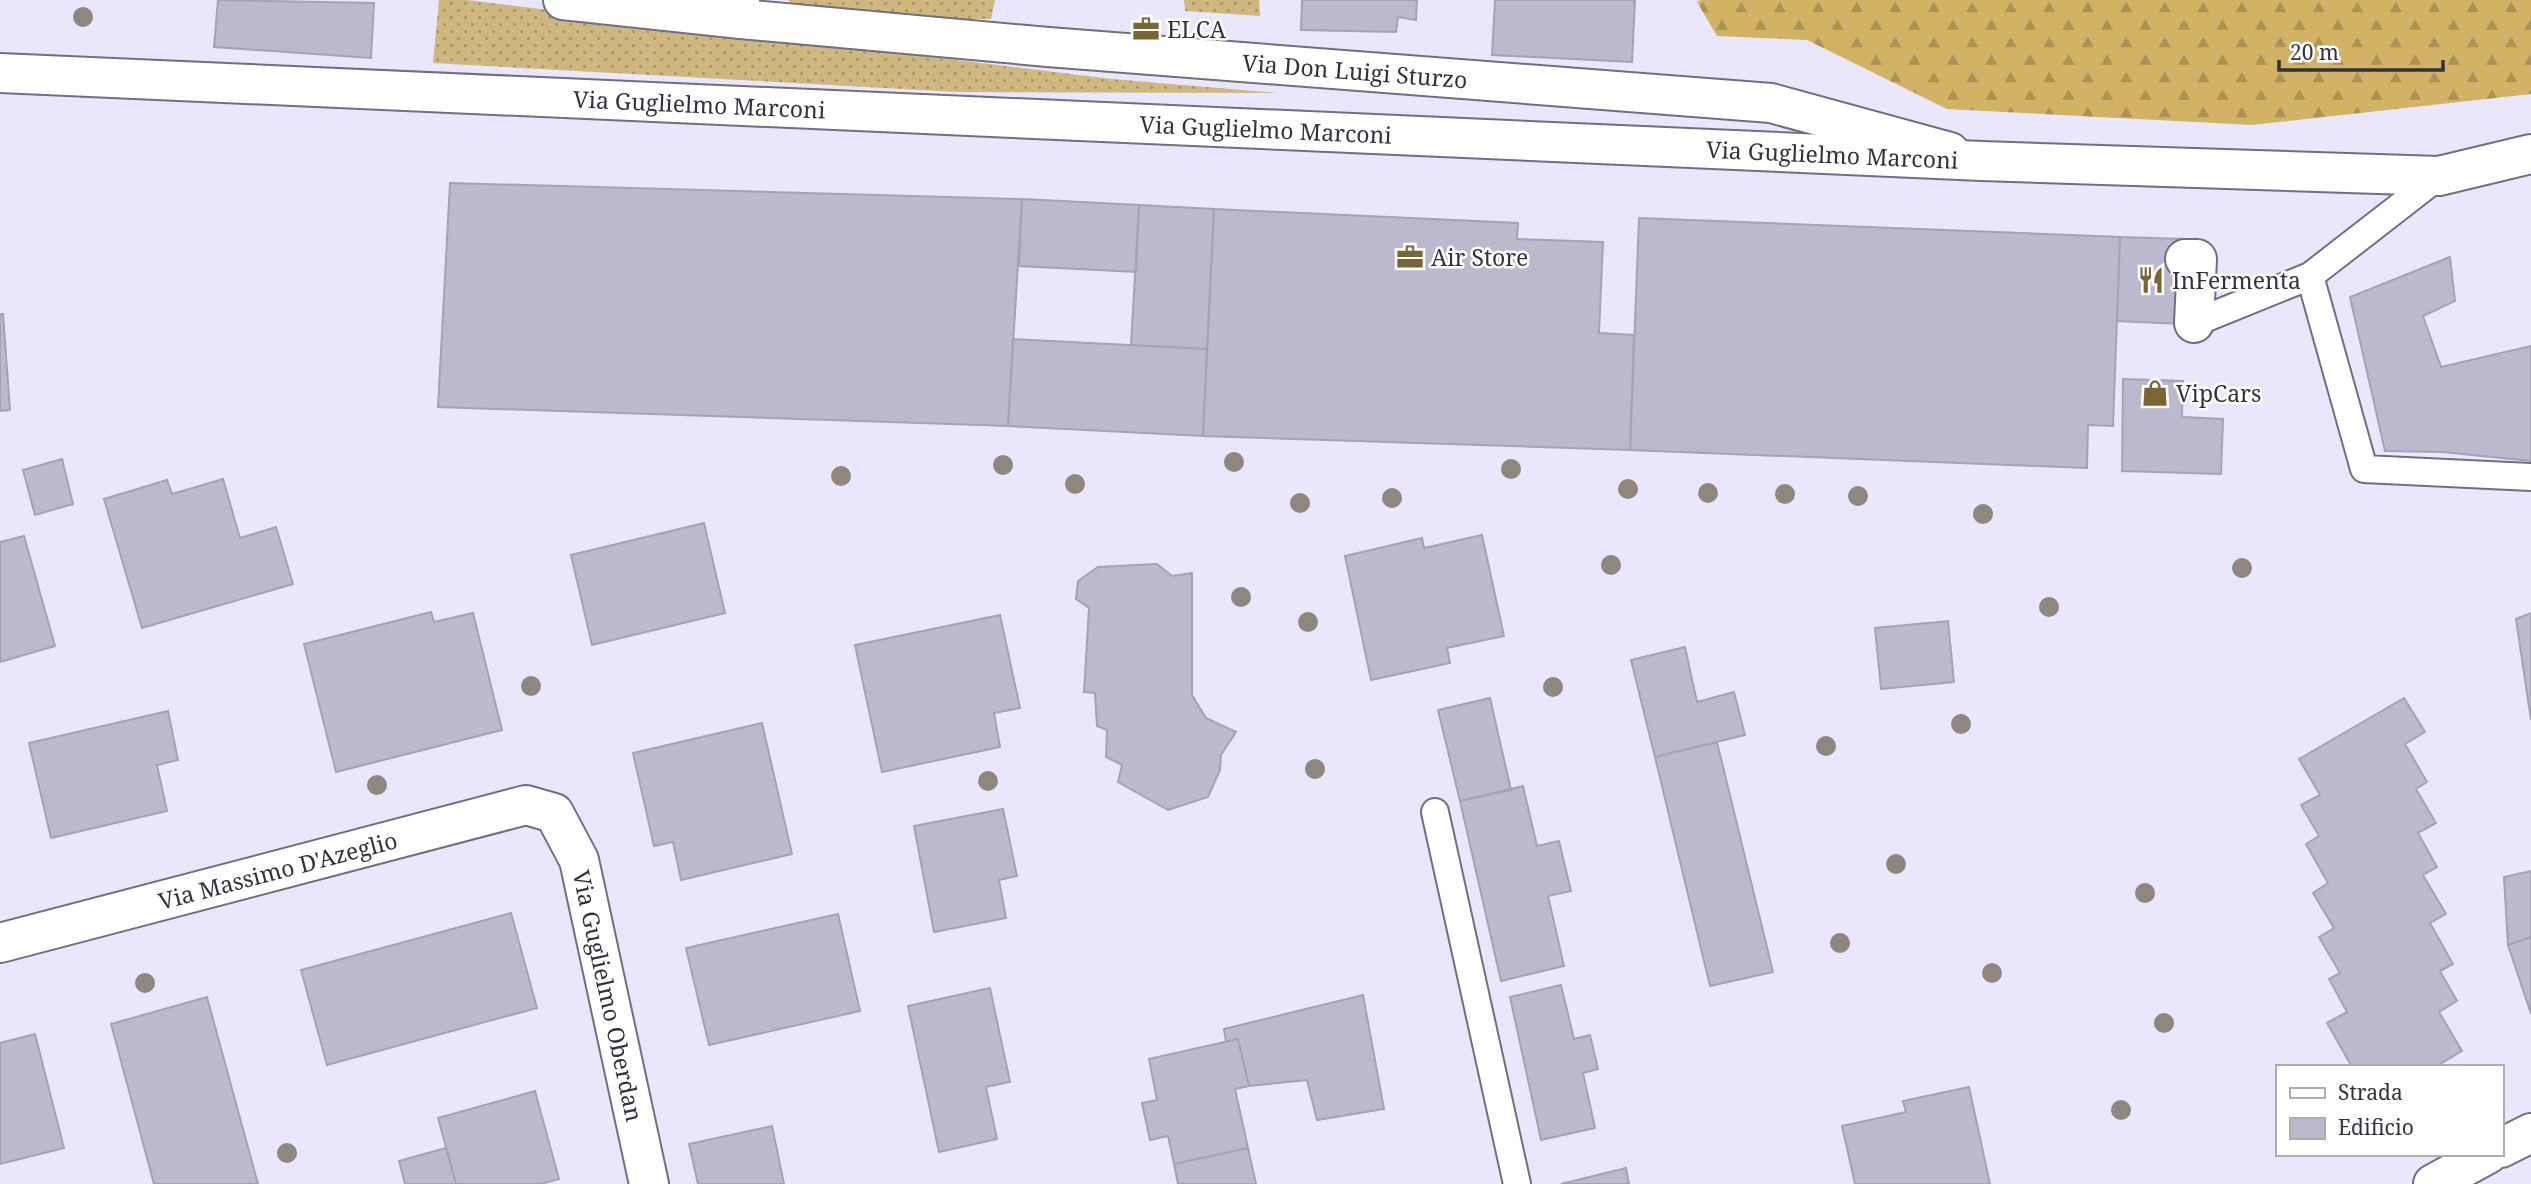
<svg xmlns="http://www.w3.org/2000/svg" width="2531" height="1184" viewBox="0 0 2531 1184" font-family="'Noto Serif',serif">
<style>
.grass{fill:url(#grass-dots)}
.forest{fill:url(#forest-firs)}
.building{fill:#bcb8cd;stroke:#a5a1b6;stroke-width:2}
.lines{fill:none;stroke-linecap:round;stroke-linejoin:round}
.service-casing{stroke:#726e81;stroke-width:30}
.pedestrian-casing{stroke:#726e81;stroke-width:42}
.minor-casing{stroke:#726e81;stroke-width:42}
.tertiary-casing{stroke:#726e81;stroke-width:42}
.service{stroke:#fff;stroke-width:26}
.pedestrian{stroke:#fff;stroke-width:38}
.minor{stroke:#fff;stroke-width:38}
.tertiary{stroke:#fff;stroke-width:38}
.tree{fill:#8f867d}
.labels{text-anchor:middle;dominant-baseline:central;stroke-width:5;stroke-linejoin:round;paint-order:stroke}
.poi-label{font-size:23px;fill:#33323a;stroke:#fff;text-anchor:start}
.street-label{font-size:23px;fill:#33323a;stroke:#fff}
</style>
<defs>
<pattern id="grass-dots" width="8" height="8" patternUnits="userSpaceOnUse" patternTransform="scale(1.75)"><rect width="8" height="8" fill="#cfb880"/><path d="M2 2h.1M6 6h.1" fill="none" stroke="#a9966a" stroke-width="1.8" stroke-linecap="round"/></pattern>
<pattern id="forest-firs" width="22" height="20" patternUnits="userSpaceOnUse" patternTransform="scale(1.75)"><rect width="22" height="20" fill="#d2b366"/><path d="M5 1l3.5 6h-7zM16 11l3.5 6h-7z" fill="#ab9255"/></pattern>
</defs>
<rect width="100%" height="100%" fill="#eae6fc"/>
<path class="grass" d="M439 0H467L1112 79 1278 93 957 92 433 63Z
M788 0H995L991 19H948L794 7Z
M1184 0H1259L1260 16 1185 11Z"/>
<path class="forest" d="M1701 0H2531V94L2252 125 1947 109 1807 40 1717 36 1697 2Z"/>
<path class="building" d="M218 0 374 3 371 58 214 47Z
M1302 0H1417L1416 20 1398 17 1396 32 1301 30Z
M1495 0H1635L1632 62 1492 55Z
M450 183 1022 199 1008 426 438 407Z
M1022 199 1139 205 1136 272 1019 266Z
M1139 205 1214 209 1207 349 1131 345Z
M1214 209 1518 223 1517 239 1603 242 1599 333 1634 335 1630 450 1203 436Z
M1639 218 2120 237 2113 426 2088 425 2087 468 1630 450Z
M2120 237 2185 239 2182 324 2117 321Z
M2450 257 2455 301 2423 316 2441 367 2531 346V461L2442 452 2385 451 2350 297Z
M0 314H3L10 410 0 411Z
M1013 339 1207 349 1203 436 1008 426Z
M2123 379 2183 381 2182 417 2223 419 2221 474 2122 471Z
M62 459 73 504 35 515 23 470Z
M223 479 240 538 276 527 293 584 142 628 104 499 167 480 172 494Z
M704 523 725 613 592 645 571 555Z
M1482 535 1504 636 1447 648 1450 663 1371 680 1345 556 1422 538 1424 548Z
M24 536 55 646 0 662V542Z
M1157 564 1172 576 1192 573V695L1206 718 1236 732 1221 755 1220 770 1208 797 1168 810 1118 782 1122 765 1106 757 1107 730 1097 726 1095 693 1084 692 1089 608 1076 599 1078 581 1098 567Z
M431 612 434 622 473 613 502 730 336 772 304 644Z
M2531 613V720L2516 619Z
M1000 615 1020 708 994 713 1000 747 882 772 855 645Z
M1948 621 1954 682 1881 689 1875 628Z
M1685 647 1697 702 1734 692 1745 735 1655 757 1631 660Z
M1490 698 1511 790 1460 801 1438 710Z
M2404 698 2425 732 2405 744 2427 782 2416 789 2436 823 2418 833 2437 867 2423 875 2446 914 2430 923 2453 964 2440 971 2457 1001 2439 1012 2462 1051 2435 1067H2352L2327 1023 2347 1012 2329 979 2340 973 2319 937 2334 928 2313 893 2328 883 2306 844 2319 836 2301 805 2320 795 2299 759Z
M168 711 178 760 157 765 167 811 51 838 29 743Z
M762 723 792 854 681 880 673 842 654 846 633 753Z
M1717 742 1773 972 1710 986 1655 757Z
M1523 786 1537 846 1559 841 1571 891 1548 896 1564 966 1501 981 1460 801Z
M1003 809 1017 876 999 880 1006 918 934 932 914 826Z
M2531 871V937L2508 945 2504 877Z
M511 913 537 1008 327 1065 301 970Z
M838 914 860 1011 709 1045 686 948Z
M2531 937V1014L2508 945Z
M1561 985 1574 1039 1590 1035 1598 1069 1583 1073 1595 1128 1541 1140 1510 997Z
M990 988 1010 1082 986 1087 997 1139 939 1152 908 1006Z
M1363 995 1384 1109 1317 1120 1307 1080 1249 1086 1238 1039 1226 1042 1224 1029Z
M207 997 258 1184H154L111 1024Z
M35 1034 64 1148 0 1164V1043Z
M1238 1039 1249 1086 1235 1089 1248 1148 1174 1164 1168 1136 1150 1140 1142 1103 1157 1100 1149 1059Z
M1969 1087 1990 1184H1855L1842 1126 1906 1112 1903 1101Z
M535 1091 559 1179 541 1184H456L438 1118Z
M772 1126 784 1184H698L689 1144Z
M446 1148 456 1184H405L399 1161Z
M1248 1148 1256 1184H1178L1174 1164Z
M1626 1168 1629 1184H1561Z"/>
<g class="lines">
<defs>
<path id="service" d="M2310 276 2364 469 2531 477
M2194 323 2310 276 2439 176
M1435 812 1517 1184"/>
<path id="pedestrian" d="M2185 259H2197L2194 323"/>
<g id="minor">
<path d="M563 0 741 19"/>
<path id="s1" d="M740 0 741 19 1048 47 1771 103 1950 152"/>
<path id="s2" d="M0 943 526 805 554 813 579 860 649 1184"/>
<path d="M2501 1148 2531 1133"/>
<path d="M2433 1184 2488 1154"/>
</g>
<g id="tertiary">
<path id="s3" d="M0 73 1982 161 2439 176 2531 154"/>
</g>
</defs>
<use href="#service" class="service-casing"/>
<use href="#pedestrian" class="pedestrian-casing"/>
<use href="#minor" class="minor-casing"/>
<use href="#tertiary" class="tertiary-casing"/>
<use href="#service" class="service"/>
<use href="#pedestrian" class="pedestrian"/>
<use href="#minor" class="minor"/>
<use href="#tertiary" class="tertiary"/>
</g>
<g class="tree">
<circle cx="83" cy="17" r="10"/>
<circle cx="1234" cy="462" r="10"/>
<circle cx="1003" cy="465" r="10"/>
<circle cx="1511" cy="469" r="10"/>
<circle cx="841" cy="476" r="10"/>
<circle cx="1075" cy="484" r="10"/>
<circle cx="1628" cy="489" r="10"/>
<circle cx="1708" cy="493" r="10"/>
<circle cx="1785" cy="494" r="10"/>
<circle cx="1858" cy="496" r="10"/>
<circle cx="1392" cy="498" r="10"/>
<circle cx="1300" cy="503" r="10"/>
<circle cx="1983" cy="514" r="10"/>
<circle cx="1611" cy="565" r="10"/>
<circle cx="2242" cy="568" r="10"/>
<circle cx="1241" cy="597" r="10"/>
<circle cx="2049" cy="607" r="10"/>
<circle cx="1308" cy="622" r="10"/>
<circle cx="531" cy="686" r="10"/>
<circle cx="1553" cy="687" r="10"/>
<circle cx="1961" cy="724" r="10"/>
<circle cx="1826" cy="746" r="10"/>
<circle cx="1315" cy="769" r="10"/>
<circle cx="988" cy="781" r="10"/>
<circle cx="377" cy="785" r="10"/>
<circle cx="1896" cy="864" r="10"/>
<circle cx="2145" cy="893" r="10"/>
<circle cx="1840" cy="943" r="10"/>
<circle cx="1992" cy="973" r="10"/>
<circle cx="145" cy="983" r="10"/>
<circle cx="2164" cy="1023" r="10"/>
<circle cx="2121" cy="1110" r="10"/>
<circle cx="287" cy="1153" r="10"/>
</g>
<defs>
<symbol id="office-bare" viewBox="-9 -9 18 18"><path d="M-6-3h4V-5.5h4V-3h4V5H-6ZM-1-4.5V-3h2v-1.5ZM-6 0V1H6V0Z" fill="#7a6635" stroke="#fff" stroke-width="2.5" paint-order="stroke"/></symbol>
<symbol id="restaurant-bare" viewBox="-9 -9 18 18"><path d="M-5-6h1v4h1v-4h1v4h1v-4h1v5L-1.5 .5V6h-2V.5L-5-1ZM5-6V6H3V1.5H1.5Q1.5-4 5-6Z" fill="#7a6635" stroke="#fff" stroke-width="2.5" paint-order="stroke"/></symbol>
<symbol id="shop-bare" viewBox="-9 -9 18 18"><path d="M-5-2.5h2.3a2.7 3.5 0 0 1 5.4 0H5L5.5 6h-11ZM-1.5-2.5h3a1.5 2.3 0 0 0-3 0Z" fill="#7a6635" stroke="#fff" stroke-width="2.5" paint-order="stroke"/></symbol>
</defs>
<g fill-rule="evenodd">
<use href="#office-bare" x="1127" y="10" width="38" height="38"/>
<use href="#office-bare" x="1391" y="238" width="38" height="38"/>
<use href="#restaurant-bare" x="2132" y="261" width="38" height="38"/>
<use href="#shop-bare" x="2136" y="374" width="38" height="38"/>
</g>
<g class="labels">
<g class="poi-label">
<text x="1167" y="29">ELCA</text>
<text x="1431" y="257">Air Store</text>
<text x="2172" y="280">InFermenta</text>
<text x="2176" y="393">VipCars</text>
</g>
<g class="street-label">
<text stroke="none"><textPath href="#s1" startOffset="635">Via Don Luigi Sturzo</textPath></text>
<text stroke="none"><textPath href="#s3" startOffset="700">Via Guglielmo Marconi</textPath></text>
<text stroke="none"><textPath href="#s3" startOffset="1267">Via Guglielmo Marconi</textPath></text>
<text stroke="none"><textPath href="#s3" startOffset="1834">Via Guglielmo Marconi</textPath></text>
<text stroke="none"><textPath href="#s2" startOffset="287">Via Massimo D'Azeglio</textPath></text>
<text stroke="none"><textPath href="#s2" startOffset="765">Via Guglielmo Oberdan</textPath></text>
</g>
</g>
<rect x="2276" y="1065" width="228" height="91" fill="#ffffff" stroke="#adadb0" stroke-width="2"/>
<rect x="2290" y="1088" width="35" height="10" fill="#ffffff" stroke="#adadb0" stroke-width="2"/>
<text x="2338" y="1100" font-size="21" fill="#33323a">Strada</text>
<rect x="2290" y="1118" width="35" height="21" fill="#bcb8cd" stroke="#adadb0" stroke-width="2"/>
<text x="2338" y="1135" font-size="21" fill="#33323a">Edificio</text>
<path d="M2279 60v10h164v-10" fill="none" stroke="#33323a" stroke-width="3.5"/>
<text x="2290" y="60" font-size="21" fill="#33323a" stroke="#ffffff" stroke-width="5" paint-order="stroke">20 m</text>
</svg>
